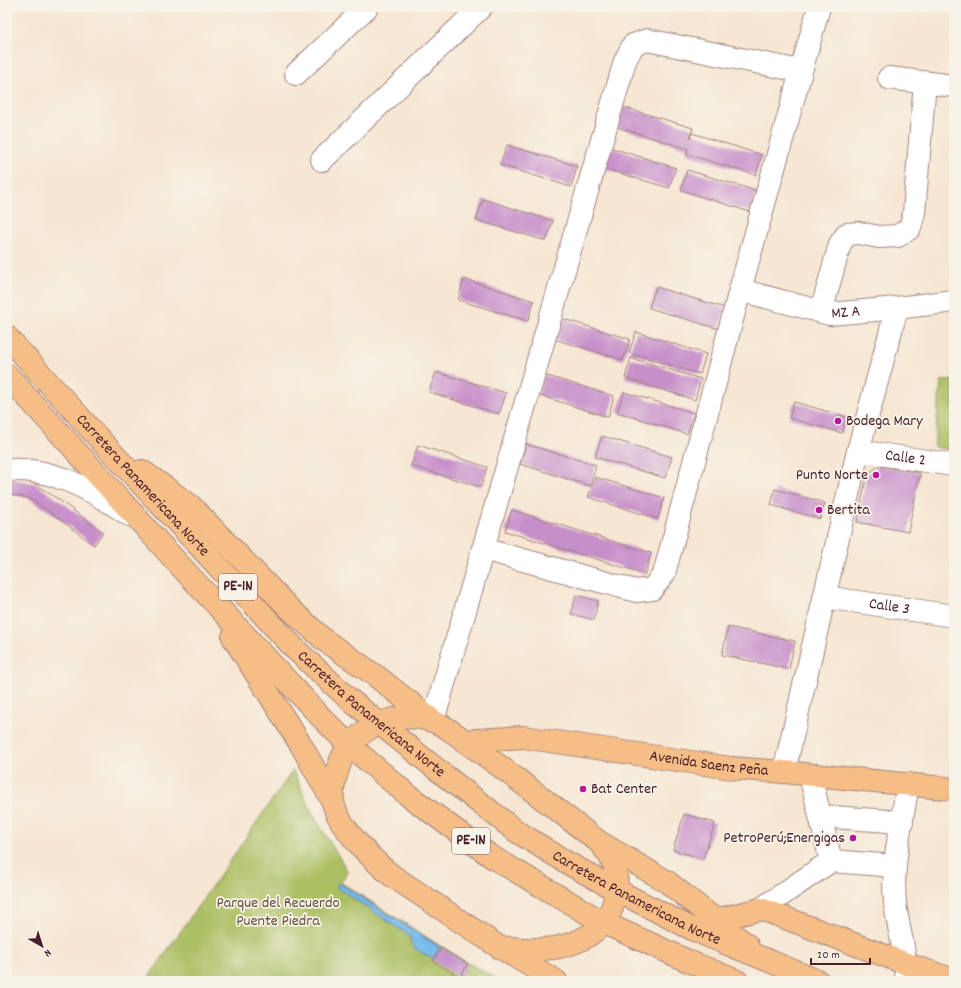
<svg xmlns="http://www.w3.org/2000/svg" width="961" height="988" viewBox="0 0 961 988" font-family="Dekko,sans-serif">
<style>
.green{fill:#abbf63;stroke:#7a6f47}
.water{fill:#73baeb;stroke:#5e6c8b}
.building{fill:#c78fca}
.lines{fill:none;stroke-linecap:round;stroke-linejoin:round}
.minor-casing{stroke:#a0827e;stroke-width:24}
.major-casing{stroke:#a0827e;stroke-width:24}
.highway-casing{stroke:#a0827e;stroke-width:24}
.minor{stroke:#fff;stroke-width:22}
.major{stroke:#f6be87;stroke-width:22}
.highway{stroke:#f6be87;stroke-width:22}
.poi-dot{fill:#b5179e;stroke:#f7f3e8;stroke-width:1.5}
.labels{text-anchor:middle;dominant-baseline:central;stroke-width:3.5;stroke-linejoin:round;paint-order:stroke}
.shield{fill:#f7f3e8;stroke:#7e5f64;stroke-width:1}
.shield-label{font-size:15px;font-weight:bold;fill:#4a1f2b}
.street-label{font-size:16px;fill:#4a1f2b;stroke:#f7f3e8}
.poi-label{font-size:16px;fill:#4a1f2b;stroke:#f7f3e8;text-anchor:start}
.park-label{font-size:16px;fill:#674f3c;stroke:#f7f3e8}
</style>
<rect width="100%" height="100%" fill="#f7f3e8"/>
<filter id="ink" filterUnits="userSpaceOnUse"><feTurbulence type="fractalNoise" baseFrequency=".025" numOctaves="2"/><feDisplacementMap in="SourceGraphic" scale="8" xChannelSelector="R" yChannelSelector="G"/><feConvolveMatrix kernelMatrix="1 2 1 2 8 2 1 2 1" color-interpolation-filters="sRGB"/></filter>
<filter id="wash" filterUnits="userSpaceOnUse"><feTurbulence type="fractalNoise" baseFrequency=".012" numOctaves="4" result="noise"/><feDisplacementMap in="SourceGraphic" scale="16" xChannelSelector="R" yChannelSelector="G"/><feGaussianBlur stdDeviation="0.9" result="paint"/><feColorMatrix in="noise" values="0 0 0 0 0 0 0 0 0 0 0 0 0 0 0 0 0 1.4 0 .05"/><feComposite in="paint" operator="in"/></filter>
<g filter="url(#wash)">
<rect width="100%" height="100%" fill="#f6e6d2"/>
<path class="green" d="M954 380V450L934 447 941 381Z
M293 770 314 816 348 872 340 882 459 958 501 981H146Z"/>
<path class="water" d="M339 883 440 947 433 959C423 953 409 949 410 936L336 887Z"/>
<g id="blocks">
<path class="building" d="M623 107 693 128 690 138 692 133 762 155 756 175 686 154 688 149 617 127Z
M507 145 577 166 571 187 500 165Z
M606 146 676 168 669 188 599 167Z
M687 170 757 191 750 212 681 190Z
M483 199 553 221 546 241 476 220Z
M464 279 534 301 528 321 458 300Z
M656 287 725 308 719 329 649 308Z
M560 318 630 339 623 360 554 339Z
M636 332 706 354 700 374 629 353Z
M631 358 701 379 695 400 625 378Z
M436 372 506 393 499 414 429 392Z
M544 375 614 396 608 417 538 395Z
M624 392 694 413 687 434 617 412Z
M794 402 847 417 842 433 789 418Z
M602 436 672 457 665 478 595 457Z
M526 444 596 465 590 486 520 464Z
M418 445 487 467 481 487 411 466Z
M879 466 920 473 908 532 857 522 867 474Z
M595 477 664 498 658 519 588 497Z
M7 478 34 483 59 500 103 532 94 545 50 512 28 498 7 494Z
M775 489 825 503 820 519 771 505Z
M512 510 651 553 645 574 505 531Z
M576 595 598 601 594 620 571 614Z
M728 627 795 641 789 669 722 655Z
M684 814 715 823 703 859 673 850Z
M441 948 468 964 460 977 433 961Z"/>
</g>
</g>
<g filter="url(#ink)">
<use href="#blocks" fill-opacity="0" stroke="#a0827e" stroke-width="1"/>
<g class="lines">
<defs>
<g id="minor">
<path d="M296 74 367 7"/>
<path d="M889 78 954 86"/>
<path d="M322 160 481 7"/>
<path id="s1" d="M740 290 830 314 897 308 954 301"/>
<path d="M821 312 840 244 847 234 859 233 879 237 898 236 910 228 914 213 925 82"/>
<path id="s2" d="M858 451 954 465"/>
<path d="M7 470C52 467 93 490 129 515"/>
<path d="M483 549 636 591 652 589 664 574 740 290 819 7"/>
<path id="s3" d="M824 597 954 616"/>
<path d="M433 721 625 61 633 45 647 40 800 71"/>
<path d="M784 772 858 451 897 308"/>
<path d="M810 775 831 861"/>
<path d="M820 816 902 822"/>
<path d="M761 909 831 861 895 866"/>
<path d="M906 981C907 954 898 929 895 903 891 865 902 822 908 784"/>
</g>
<g id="major">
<path id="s4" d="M464 741 523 737 731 768 784 772 954 789"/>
<path d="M715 920 761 909 907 964 954 980"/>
<path d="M499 947C514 948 528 950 543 949 578 947 611 930 616 892 619 872 613 857 599 842 557 810 516 777 473 747 464 740 443 724 432 721 404 711 369 722 350 745 343 752 340 763 337 772 334 781 332 792 333 802 338 827 372 859 391 875L499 947 556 981"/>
</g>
<g id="highway">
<path id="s5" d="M7 337 104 444 296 650 350 700 449 779 516 831 566 862 616 890 696 931 818 981"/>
<path d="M7 375 184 570 320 716 349 745 409 796 492 857 604 923 688 961 737 981"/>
<path d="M142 471 191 506 288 607 324 640 376 676 433 721"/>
<path d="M233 637 301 745 333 802"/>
<path d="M599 842 666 881 747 945"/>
</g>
</defs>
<use href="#minor" class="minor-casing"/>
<use href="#major" class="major-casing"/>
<use href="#highway" class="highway-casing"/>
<use href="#minor" class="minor"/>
<use href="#major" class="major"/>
<use href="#highway" class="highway"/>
</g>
</g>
<g class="poi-dot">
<circle cx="838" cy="421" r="4"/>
<circle cx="876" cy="475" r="4"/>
<circle cx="819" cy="510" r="4"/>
<circle cx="583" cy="789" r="4"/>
<circle cx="853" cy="838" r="4"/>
</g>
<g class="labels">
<g class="shield">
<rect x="219" y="574" width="38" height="26" rx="3"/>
<rect x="452" y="828" width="38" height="26" rx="3"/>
</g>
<g class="shield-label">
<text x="238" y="587">PE-1N</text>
<text x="471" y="841">PE-1N</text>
</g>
<g class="street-label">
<text stroke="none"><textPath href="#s1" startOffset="109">MZ A</textPath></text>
<text stroke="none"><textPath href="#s2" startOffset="48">Calle 2</textPath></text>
<text stroke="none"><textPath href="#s5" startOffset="201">Carretera Panamericana Norte</textPath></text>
<text stroke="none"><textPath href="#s3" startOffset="66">Calle 3</textPath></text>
<text stroke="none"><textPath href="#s5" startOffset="525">Carretera Panamericana Norte</textPath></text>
<text stroke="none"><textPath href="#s4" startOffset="247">Avenida Saenz Peña</textPath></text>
<text stroke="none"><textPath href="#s5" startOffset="849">Carretera Panamericana Norte</textPath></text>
</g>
<g class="poi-label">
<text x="846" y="421">Bodega Mary</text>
<text x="868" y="475" text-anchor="end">Punto Norte</text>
<text x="827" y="510">Bertita</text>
<text x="591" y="789">Bat Center</text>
<text x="845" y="838" text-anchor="end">PetroPerú;Energigas</text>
</g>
<g class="park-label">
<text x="278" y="903">Parque del Recuerdo<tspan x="278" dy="18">Puente Piedra</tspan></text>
</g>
</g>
<rect width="961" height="988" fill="none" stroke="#f7f3e8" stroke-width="24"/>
<g transform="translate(42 946) rotate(141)" stroke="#f7f3e8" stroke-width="3" paint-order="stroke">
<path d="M0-3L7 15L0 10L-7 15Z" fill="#4a1f2b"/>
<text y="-6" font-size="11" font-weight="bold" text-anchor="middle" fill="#4a1f2b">N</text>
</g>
<path d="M811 958v6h59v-6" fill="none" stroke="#4a1f2b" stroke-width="2"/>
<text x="817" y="958" font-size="12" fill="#4a1f2b" stroke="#f7f3e8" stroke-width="3" paint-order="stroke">20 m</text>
</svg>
